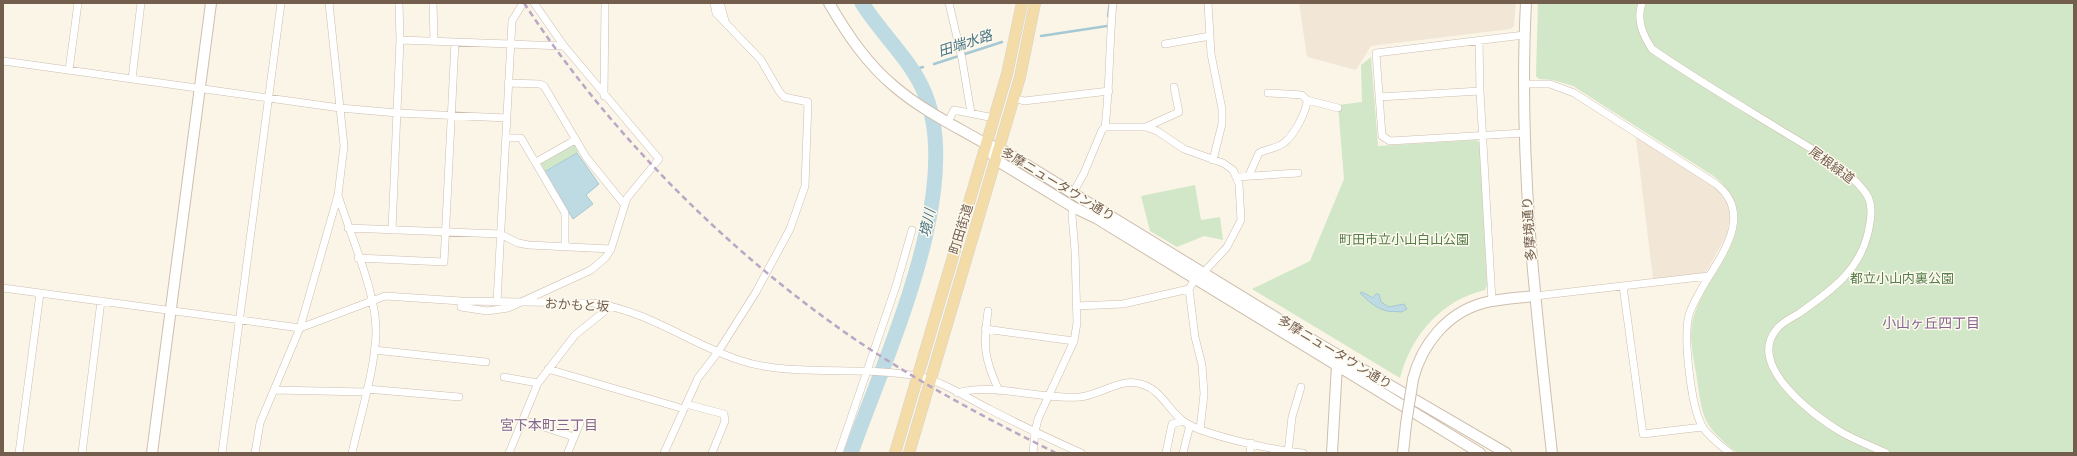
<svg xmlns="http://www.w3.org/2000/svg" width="2077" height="456" viewBox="0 0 2077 456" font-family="'Space Grotesk','Noto Sans JP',sans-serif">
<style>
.residential{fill:#f2e7d7}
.green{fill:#d2e7c7}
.water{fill:#bedbe3;stroke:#a5c9d4}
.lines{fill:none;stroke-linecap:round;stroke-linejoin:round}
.stream{stroke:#a5c9d4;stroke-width:2.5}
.river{stroke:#bedbe3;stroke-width:15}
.street-casing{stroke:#ccbdaf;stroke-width:8}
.secondary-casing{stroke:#cebead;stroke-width:12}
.primary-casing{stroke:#d8d2cd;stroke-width:12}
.street{stroke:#fff;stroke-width:7}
.secondary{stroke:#fff;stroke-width:10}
.primary{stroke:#f3dca7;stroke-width:11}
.rail{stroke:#b9a7c4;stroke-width:2.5;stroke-dasharray:6 4;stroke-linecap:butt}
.secondary-bridge-casing{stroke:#cebead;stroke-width:12;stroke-linecap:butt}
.secondary-bridge{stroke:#fff;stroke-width:10}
.labels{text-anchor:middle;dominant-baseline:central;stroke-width:3;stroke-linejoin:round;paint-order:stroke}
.street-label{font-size:13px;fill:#735e4e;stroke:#fdf9ee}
.park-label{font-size:13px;fill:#557d4a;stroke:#fdf9ee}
.water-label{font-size:14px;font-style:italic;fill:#4a7684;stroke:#fdf9ee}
.neighbourhood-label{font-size:14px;fill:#84668e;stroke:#fdf9ee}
</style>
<rect width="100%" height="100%" fill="#fbf5e8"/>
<path class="residential" d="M1299 3H1516L1514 26 1511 29 1371 46 1356 70 1307 57Z
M1638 137 1716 188 1728 205 1730 217 1727 234 1707 271 1704 273 1653 279 1636 139Z"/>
<path class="green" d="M1538 3H2074V453H1737C1703 425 1703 421 1697 379 1694 359 1688 339 1693 319 1706 270 1772 223 1715 177L1573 86 1553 80 1539 79 1536 76Z
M1371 57 1378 146 1476 140 1480 143 1487 285 1485 290C1441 300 1411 336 1400 378L1252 289 1310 261 1344 179 1338 105 1362 102 1361 65Z
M574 144 579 152 543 172 540 166 541 162Z
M1195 185 1201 220 1220 217 1223 240 1204 236 1177 247 1150 231 1141 196Z"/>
<path class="water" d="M577 153 599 184 586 195 593 204 573 219 544 172Z
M1362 292 1373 298 1376 294H1379L1381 302 1389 307 1404 304 1407 309 1401 312C1396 311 1391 312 1387 311 1376 308 1369 302 1360 293Z"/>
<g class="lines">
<path class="stream" d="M1108 16 1110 3
M1041 36 1107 26
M934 64 1002 42
M912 70 923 67"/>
<path class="river" d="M851 453C884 358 969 183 922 87 907 56 880 32 862 3"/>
<defs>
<path id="street" d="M433 3 434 41
M720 3 725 21
M949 3 962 59 971 113
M1208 3 1211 54 1222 109V124L1213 160
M1642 3C1636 20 1643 35 1652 49 1691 76 1733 101 1774 126 1799 142 1857 172 1869 199 1873 210 1870 223 1868 233 1859 272 1829 292 1798 314 1791 318 1781 323 1776 330 1747 366 1814 416 1841 432 1855 440 1871 446 1886 453
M400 40 564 46
M1479 40 1480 91 1492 301
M1165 44 1210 36
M3 61 340 108 397 113 507 118
M69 70 78 3
M132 79 141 3
M508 83 540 84 544 86 586 157 624 204
M1523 84H1550L1574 93 1716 184C1764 222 1701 275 1689 315 1683 337 1691 406 1702 426 1708 436 1720 445 1730 453
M1268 93 1302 95 1307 100 1338 108
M604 96 605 3
M1379 97 1480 91
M1014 98 1024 101 1109 91
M948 122 954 110 994 118
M1105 127H1146L1157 131 1184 149 1223 163 1233 170 1239 184 1241 220 1227 247 1203 273
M1146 127 1179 112 1174 87
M1524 133 1390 141 1382 136 1376 53 1524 35
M506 138H521L565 213V246
M536 162 575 140
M1249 175 1259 153C1266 149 1279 148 1285 142 1294 135 1307 111 1307 100
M1237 177 1298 173
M1073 193 1084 173 1102 130 1105 127C1110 86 1109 44 1113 3
M338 195C350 235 377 293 376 333 375 369 360 417 352 453
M348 228 500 234 518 243 529 245 611 249
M392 230 400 40 399 3
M358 258 444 262 455 42
M1623 286 1643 434 1703 427
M3 288 300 328 385 296 461 301 593 303C646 310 689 343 739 360 791 378 861 365 917 376 943 381 967 398 991 410 1020 425 1050 439 1081 453
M1189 289 1195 337 1202 365 1204 394 1200 430
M1535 296 1709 276
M461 301V307L487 311 508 308 591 270 598 264 606 257 611 249 627 198 659 159 564 46 534 3
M497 302 512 21 523 3
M1076 306 1123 304 1189 289 1195 279
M988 311C983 347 984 358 999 391
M985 329 1074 341
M374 350 486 362
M548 369 684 409
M504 377 538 383
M367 389 459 397
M274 390 366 392
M957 393C990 382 1043 400 1080 397 1102 395 1121 376 1144 385 1162 391 1170 413 1186 423 1207 436 1277 451 1303 453
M686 404 724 414 725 421 712 453
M523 420 574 437
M568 452 580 423
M19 453 40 293
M82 453 101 301
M222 453 281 3
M255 453 260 423 300 328 338 195 344 146 329 3
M509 453 538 383 575 335 611 306
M664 453 698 378 718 352 756 292 790 229 805 186 808 102 784 97 779 91 761 60 716 13 714 3
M839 453 896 286 912 230
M1033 453 1035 432 1038 419 1074 341 1077 323 1075 251 1072 215 1073 207
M1166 453 1172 424 1183 421
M1183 453 1190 425
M1250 453 1251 443
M1288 453 1292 417 1301 387"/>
<path id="secondary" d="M829 3C847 34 867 64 895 87 922 110 955 126 986 144L999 148 1321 345 1506 453
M1526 3C1518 154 1535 303 1552 453
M986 144 996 160 1073 207 1096 218 1480 453
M1413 379C1422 344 1447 313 1483 303 1499 299 1517 298 1535 296
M152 453 211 3
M1332 453 1337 365
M1403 453 1406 424"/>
<path id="primary" d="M895 453 1007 74 1022 3
M909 453 1020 77 1035 3"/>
</defs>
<use href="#street" class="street-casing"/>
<use href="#secondary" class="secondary-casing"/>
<use href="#primary" class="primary-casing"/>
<use href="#street" class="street"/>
<use href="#secondary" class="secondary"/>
<use href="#primary" class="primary"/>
<path class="rail" d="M524 3C610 134 726 251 856 340 920 383 987 419 1056 453"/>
<defs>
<path id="secondary-bridge" d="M1406 424 1413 379"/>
</defs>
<use href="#secondary-bridge" class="secondary-bridge-casing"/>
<use href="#secondary-bridge" class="secondary-bridge"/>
</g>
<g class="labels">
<g class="street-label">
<text transform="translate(1832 165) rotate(36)">尾根緑道</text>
<text transform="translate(1058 184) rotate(31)">多摩ニュータウン通り</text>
<text transform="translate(961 229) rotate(-73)">町田街道</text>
<text transform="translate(1529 229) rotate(-94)">多摩境通り</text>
<text transform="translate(577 305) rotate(3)">おかもと坂</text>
<text transform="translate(1335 352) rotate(31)">多摩ニュータウン通り</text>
</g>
<g class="park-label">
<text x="1404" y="239">町田市立小山白山公園</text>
<text x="1902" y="278">都立小山内裏公園</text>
</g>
<g class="water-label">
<text transform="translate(965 43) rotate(-18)">田端水路</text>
<text transform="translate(927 223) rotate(-78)">境川</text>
</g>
<g class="neighbourhood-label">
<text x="1931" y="323">小山ヶ丘四丁目</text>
<text x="549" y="425">宮下本町三丁目</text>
</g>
</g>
<rect width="2077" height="456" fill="none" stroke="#735e4e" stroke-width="8"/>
</svg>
